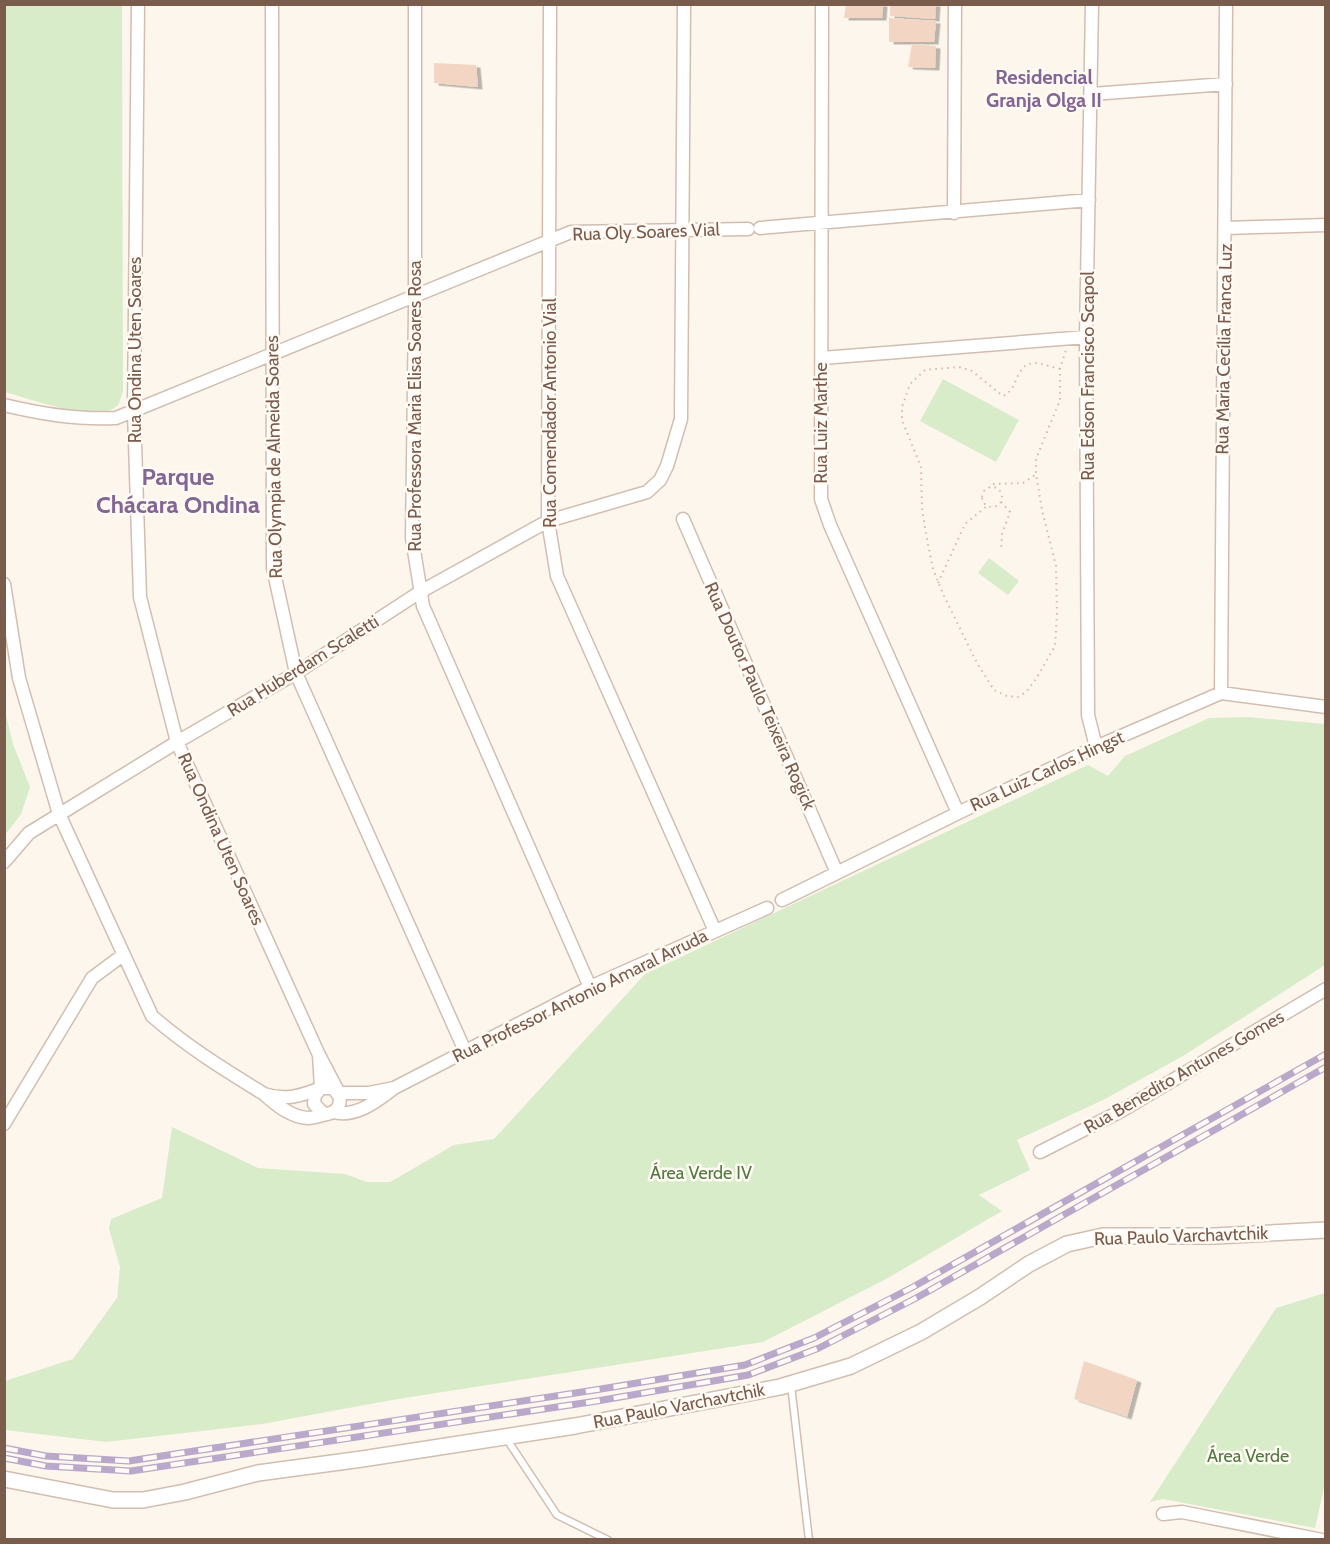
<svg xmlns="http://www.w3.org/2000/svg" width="1330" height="1544" viewBox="0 0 1330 1544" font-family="Cabin,sans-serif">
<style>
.green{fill:#d8ecc9}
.building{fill:#f3d5c3;filter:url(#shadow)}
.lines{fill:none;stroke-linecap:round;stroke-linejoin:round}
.service-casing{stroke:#d1beb0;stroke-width:9}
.minor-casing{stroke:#d1beb0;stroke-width:15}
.tertiary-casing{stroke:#d1beb0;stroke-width:18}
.path{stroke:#d9b8a5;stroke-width:2;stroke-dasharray:1.5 4.5;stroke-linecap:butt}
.service{stroke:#fff;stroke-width:6}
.minor{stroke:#fff;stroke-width:12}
.tertiary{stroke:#fff;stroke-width:15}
.rail-casing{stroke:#b9a8c9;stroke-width:7}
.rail{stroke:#fffaf3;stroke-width:4.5;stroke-dasharray:14;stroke-linecap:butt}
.labels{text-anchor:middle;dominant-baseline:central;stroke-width:5;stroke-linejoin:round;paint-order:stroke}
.street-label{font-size:18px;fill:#7a5c4d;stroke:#fffaf3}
.park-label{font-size:18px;fill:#537a41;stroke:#fffaf3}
.neighbourhood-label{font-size:20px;font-weight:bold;fill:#846695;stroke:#fffaf3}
.district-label{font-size:24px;font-weight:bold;fill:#846695;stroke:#fffaf3}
</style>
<defs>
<filter id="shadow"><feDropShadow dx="4.5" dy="2.5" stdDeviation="0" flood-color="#0004"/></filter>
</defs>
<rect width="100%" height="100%" fill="#fdf6ec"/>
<path class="green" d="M4 5H122L123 392C121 396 120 402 118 405 100 425 27 398 5 392Z
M943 379 1019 420 996 462 920 421Z
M989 558 1019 581 1008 595 978 573Z
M4 707 13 744 30 787 21 814 5 835Z
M1248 717 1325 724V965L1183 1056 1105 1099 1017 1140 1030 1170 979 1195 1002 1211 888 1278 763 1342 392 1400 262 1424 106 1442 5 1430V1381L73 1359 117 1298 120 1267 109 1229 111 1219 162 1198 172 1127 258 1168 345 1174 367 1182H390L454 1145 494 1139 645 974 1088 765 1108 776 1125 756 1209 718Z
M1325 1293 1326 1479 1315 1528 1163 1499 1150 1502 1276 1308Z"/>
<path class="building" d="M846 4H883L882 18H844Z
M890 4H936L935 19 890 16Z
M889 18 936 21 934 42H889Z
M912 44 936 46 935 68 908 67Z
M434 63 476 65 478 87 434 83Z
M1084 1361 1137 1380 1127 1417 1074 1399Z"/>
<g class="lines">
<defs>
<path id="service" d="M791 1385 809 1540
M506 1438 557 1515 608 1540"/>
<path id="minor" d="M138 4 134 412 140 597 177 742 319 1055
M272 4 273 568 296 673 465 1051
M415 4V309L412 538 423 606 590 987
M550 4 548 521 557 576 715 931
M822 4 821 499 830 525 958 813
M1092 4 1086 337 1088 715 1096 747
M1092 94 1226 84
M954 213 955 4
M760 228 1089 200
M1226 228 1326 225
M822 358 1086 337
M4 405C41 414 79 420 116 418L571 232 748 229
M683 519 837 873
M4 584 19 678 59 814 152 1016C186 1046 225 1070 264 1094
M1221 693 1226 4
M4 862 29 833 177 742 296 673 420 592 548 521 647 492 660 480 667 466 681 419 684 4
M782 900 958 813 1096 747 1221 693 1326 707
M394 1088 590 987 767 908
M324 1114 314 1104 315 1095 321 1088H333L340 1097C340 1107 337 1112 327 1114 321 1115 315 1118 309 1118 292 1118 276 1105 264 1094 285 1101 301 1096 321 1088L319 1055 339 1093H369L394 1088C377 1101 356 1118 333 1112
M4 1124 92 978 123 955
M1040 1152 1121 1111 1326 989
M1163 1514 1182 1512 1322 1540"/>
<path id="tertiary" d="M4 1479 113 1500H143L185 1492 258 1473 362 1459 575 1426 780 1387 851 1366 921 1332 980 1297 1029 1264 1067 1244 1103 1236H1215L1326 1230"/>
</defs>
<use href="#service" class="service-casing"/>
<use href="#minor" class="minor-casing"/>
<use href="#tertiary" class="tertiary-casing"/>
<path class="path" d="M1060 369 1038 363 1028 364C1015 371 1017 390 1003 396L972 371 959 367 925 370 910 384 902 407V420L921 467 922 508 926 534 933 569 943 594 977 663 994 690 1007 696 1018 697 1026 692 1036 679 1055 646 1057 614 1056 566 1042 510 1036 474V459L1060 400V369L1066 350
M982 497a10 10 0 1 1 20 0a10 10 0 1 1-20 0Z
M989 488 992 484 1023 483 1035 475
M1001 502 1010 512 1002 534 1001 551
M938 583 965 524 987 506"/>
<use href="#service" class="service"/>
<use href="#minor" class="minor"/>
<use href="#tertiary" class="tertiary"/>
<defs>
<path id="rail" d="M4 1448 46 1456 129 1461 595 1390 745 1365 814 1338 913 1287 1326 1054
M4 1458 46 1466 131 1471 597 1401 748 1375 819 1348 918 1297 1326 1067"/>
</defs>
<use href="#rail" class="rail-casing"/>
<use href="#rail" class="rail"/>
</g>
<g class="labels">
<g class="street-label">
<text transform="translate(646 232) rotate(-2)">Rua Oly Soares Vial</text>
<text transform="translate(1224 349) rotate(-89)">Rua Maria Cecília Franca Luz</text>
<text transform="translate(135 350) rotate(-90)">Rua Ondina Uten Soares</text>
<text transform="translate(1088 376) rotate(-90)">Rua Edson Francisco Scapol</text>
<text transform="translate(415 406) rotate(-90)">Rua Professora Maria Elisa Soares Rosa</text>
<text transform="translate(550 413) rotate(-90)">Rua Comendador Antonio Vial</text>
<text transform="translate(821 423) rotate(-90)">Rua Luiz Marthe</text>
<text transform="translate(274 457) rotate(-91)">Rua Olympia de Almeida Soares</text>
<text transform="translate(303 666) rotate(-32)">Rua Huberdam Scaletti</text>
<text transform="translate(760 696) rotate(66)">Rua Doutor Paulo Teixeira Rogick</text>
<text transform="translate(1047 771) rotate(-25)">Rua Luiz Carlos Hingst</text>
<text transform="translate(221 839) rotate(66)">Rua Ondina Uten Soares</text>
<text transform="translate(580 996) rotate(-26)">Rua Professor Antonio Amaral Arruda</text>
<text transform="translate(1184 1072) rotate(-30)">Rua Benedito Antunes Gomes</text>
<text transform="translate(1181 1236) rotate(-2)">Rua Paulo Varchavtchik</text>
<text transform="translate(679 1406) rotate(-11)">Rua Paulo Varchavtchik</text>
</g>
<g class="park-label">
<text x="701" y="1173">Área Verde IV</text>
<text x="1248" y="1456">Área Verde</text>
</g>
<g class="neighbourhood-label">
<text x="1044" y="77">Residencial<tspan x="1044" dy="23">Granja Olga II</tspan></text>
</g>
<g class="district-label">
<text x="178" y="476">Parque<tspan x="178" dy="28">Chácara Ondina</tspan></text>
</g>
</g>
<rect width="1330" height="1544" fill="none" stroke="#7a5c4d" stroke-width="12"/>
</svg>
